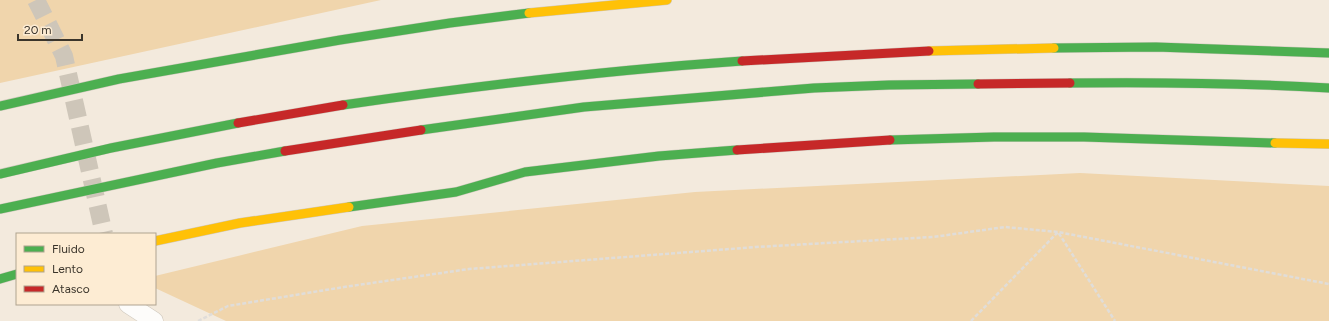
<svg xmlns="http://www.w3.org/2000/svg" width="1329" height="321" viewBox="0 0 1329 321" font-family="Figtree,sans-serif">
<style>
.green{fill:#f0d5ac}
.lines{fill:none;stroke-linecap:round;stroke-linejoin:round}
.street-tunnel{stroke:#cec6b9;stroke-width:18;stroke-dasharray:18 9;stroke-linecap:butt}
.street-casing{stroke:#cfc8bd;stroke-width:19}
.fast-casing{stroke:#cfc8bd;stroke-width:10}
.slow-casing{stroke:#cfc8bd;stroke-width:10}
.jam-casing{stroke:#cfc8bd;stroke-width:10}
.path{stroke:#e0ddd9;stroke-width:2.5;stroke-dasharray:4 2;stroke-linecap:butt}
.street{stroke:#fdfcfa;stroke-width:18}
.fast{stroke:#4caf50;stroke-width:9}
.slow{stroke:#ffc107;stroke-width:9}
.jam{stroke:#c62828;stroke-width:9}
</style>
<rect width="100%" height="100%" fill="#f3eadd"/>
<path class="green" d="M0 0H381L0 83Z
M1080 173 1329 186V321H226L155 288V276L362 226 695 192Z"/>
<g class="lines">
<path class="street-tunnel" d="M36 0 64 56 104 234"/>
<defs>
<path id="street" d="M128 304 154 321"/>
<path id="fast" d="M1054 48 1156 47 1329 53
M1070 83C1156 82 1243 83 1329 88
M343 105C476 86 608 70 742 61
M0 106 119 79 340 40 450 23 529 13
M421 130 584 107 814 88 889 85 978 84
M890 140 994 137H1084L1275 143
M0 174 111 148 238 123
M349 207 456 192 525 172 659 156 737 150
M0 209 217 163 285 151
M0 279 17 274"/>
<path id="slow" d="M529 13 667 0
M929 51 1054 48
M1275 143 1329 144
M155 241 240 223 349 207"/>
<path id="jam" d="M742 61 929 51
M978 84 1070 83
M238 123 343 105
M737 150 890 140
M285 151 421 130"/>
</defs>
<use href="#street" class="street-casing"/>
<use href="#fast" class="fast-casing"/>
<use href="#slow" class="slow-casing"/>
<use href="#jam" class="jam-casing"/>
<path class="path" d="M198 321 228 306 344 287 469 269 756 247 933 237 1005 227 1058 232 1115 321
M971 321 1058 232 1329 284"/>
<use href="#street" class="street"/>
<use href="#fast" class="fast"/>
<use href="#slow" class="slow"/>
<use href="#jam" class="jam"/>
</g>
<rect x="16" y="233" width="140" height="72" fill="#fdecd3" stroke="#afa390"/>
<rect x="24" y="246" width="20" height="6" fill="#4caf50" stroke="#afa390"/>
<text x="52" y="253" font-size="12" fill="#3b352b">Fluido</text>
<rect x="24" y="266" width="20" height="6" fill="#ffc107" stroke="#afa390"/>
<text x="52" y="273" font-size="12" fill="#3b352b">Lento</text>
<rect x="24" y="286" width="20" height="6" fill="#c62828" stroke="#afa390"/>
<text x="52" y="293" font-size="12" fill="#3b352b">Atasco</text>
<path d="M18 34v6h64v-6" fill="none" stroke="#3b352b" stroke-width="2"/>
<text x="24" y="34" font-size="12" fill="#3b352b" stroke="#fdecd3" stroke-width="3" paint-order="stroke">20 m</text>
</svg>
